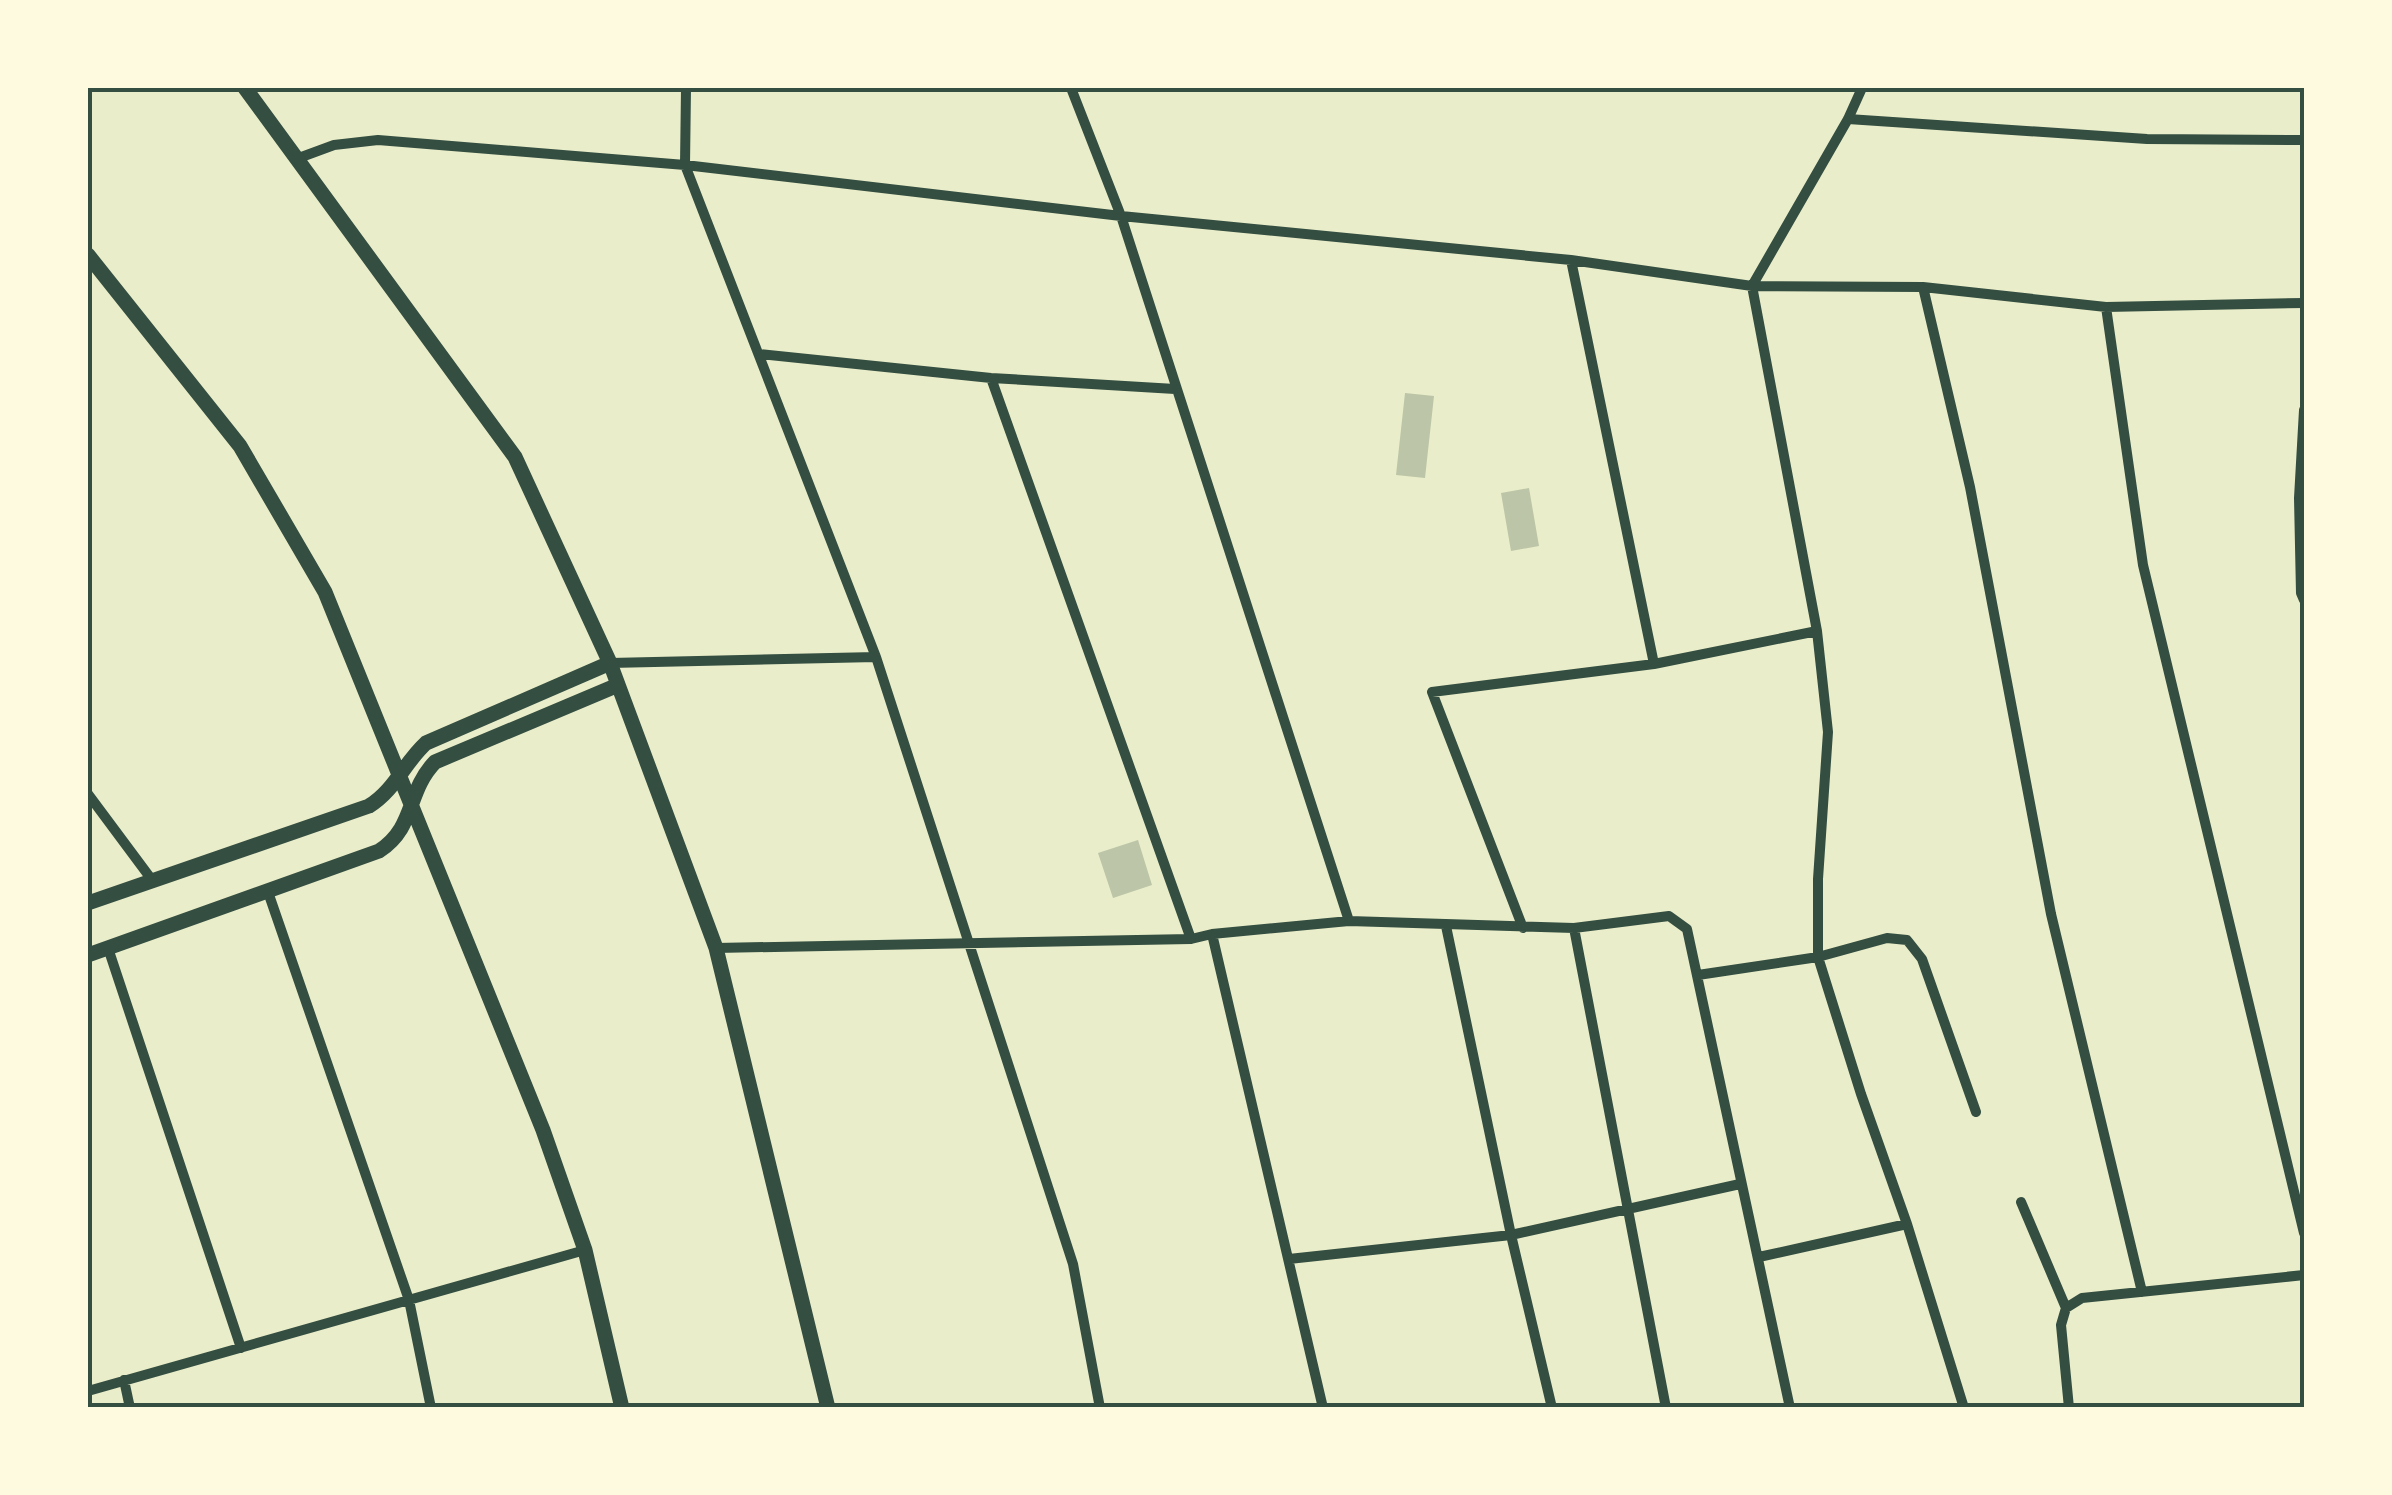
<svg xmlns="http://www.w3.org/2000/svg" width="2392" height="1495" viewBox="0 0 2392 1495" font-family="'Golos Text',sans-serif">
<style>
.building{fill:#bcc5a7}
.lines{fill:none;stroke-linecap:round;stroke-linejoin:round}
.minor{stroke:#344e41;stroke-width:10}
.tertiary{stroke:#344e41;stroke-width:15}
.neatline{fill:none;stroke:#344e41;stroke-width:4}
</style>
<rect width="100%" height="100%" fill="#e9edc9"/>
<path class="building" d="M1405 393 1434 396 1425 478 1396 475Z
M1529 488 1539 546 1511 551 1501 493Z
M1138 840 1152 885 1113 898 1098 853Z"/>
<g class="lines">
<path class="minor" d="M686 88 685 165 876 657 1073 1264 1100 1408
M1071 88 1121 216 1349 921
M1862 88 1848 119 1752 286 1817 631 1828 732 1818 879V957L1861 1094 1907 1224 1964 1408
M1848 119 2147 139 2304 140
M296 159 334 145 378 140 685 165 1121 216 1571 260 1752 286 1923 287 2106 307 2304 303
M1571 260 1654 664
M1923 287 1970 487 2051 914 2142 1292
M2106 307 2143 565 2304 1233
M759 354 991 378 1175 389
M991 378 1191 939
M2304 410 2299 498 2301 593 2304 600
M610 663 876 657
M88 794 152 880
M268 892 409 1300 431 1408
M1446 926 1511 1235 1552 1408
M1523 928 1432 692 1654 664 1817 631
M1574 928 1666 1408
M1212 934 1323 1408
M108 948 241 1348
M716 948 1191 939 1212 934 1349 921 1574 928 1669 916 1687 929 1790 1408
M1698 975 1818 957 1887 938 1907 940 1922 959 1976 1112
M2021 1202 2066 1308 2061 1325 2069 1408
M1759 1257 1907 1224
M1289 1259 1511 1235 1740 1184
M2066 1308 2082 1298 2304 1275
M124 1380 130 1408
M88 1391 585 1250"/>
<path class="tertiary" d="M245 88 515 457 610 663 716 948 828 1408
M88 255 240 446 325 592 543 1130 585 1250 622 1408
M88 903 369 806C395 790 404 763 426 743L610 663
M88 955 379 851C416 827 406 792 435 762L618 685"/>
</g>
<rect width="2392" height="1495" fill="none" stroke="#fefae0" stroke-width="180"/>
<rect x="90" y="90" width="2212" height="1315" class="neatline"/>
</svg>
